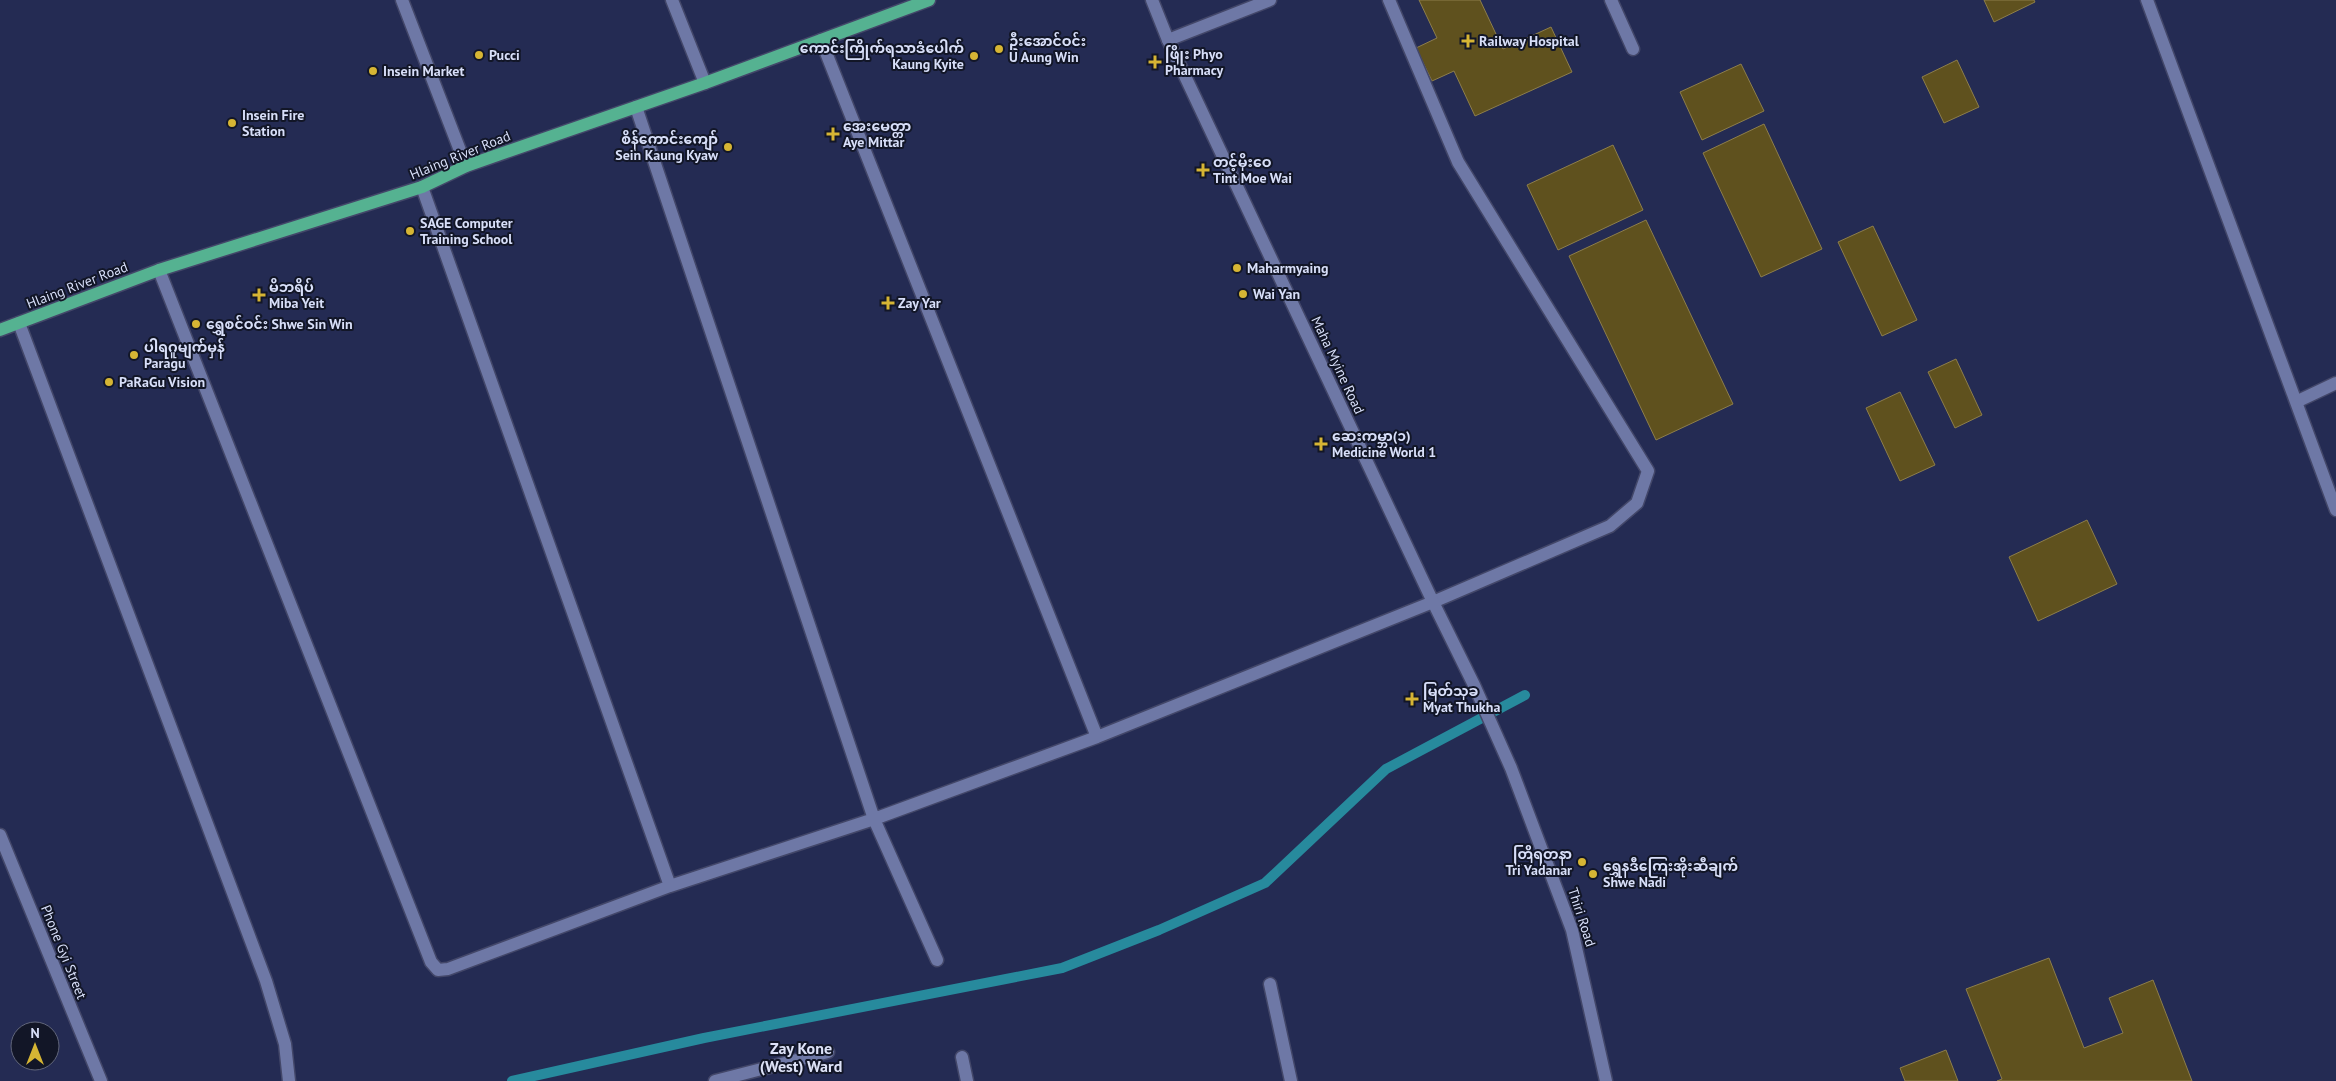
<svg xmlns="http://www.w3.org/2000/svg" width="2336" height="1081" viewBox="0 0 2336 1081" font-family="'PT Sans','Noto Sans Myanmar',sans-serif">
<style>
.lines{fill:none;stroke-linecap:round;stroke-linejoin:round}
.stream{stroke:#278a9d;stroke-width:10}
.building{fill:#5f511e;stroke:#8d7e4b}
.service-casing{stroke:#434769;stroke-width:15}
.minor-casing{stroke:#434769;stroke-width:15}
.primary-casing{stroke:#434769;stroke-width:15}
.service{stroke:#6e78a6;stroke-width:12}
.minor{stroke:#6e78a6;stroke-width:12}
.primary{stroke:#55b291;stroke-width:12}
.poi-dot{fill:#d6b534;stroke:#121627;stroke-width:2}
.labels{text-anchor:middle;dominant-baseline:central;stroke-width:4;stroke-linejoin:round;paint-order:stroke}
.poi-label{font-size:14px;font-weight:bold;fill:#d8dff9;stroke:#121627;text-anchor:start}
.street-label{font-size:14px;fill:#d8dff9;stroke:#121627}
.quarter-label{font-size:16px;font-weight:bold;fill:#dde2f7;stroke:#121627}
</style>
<rect width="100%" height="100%" fill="#242b53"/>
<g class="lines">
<path class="stream" d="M512 1081 704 1038 1062 968 1159 930 1265 883 1386 769 1525 695"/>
</g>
<path class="building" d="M1419 0H1480L1503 49 1551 27 1572 72 1475 116 1454 71 1432 81 1416 48 1437 38Z
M1984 0H2034L2035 2 1994 22Z
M1957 60 1979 107 1944 123 1922 77Z
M1741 64 1764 111 1702 140 1680 92Z
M1764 124 1822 249 1761 277 1703 153Z
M1613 145 1643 210 1558 250 1527 185Z
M1646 220 1733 404 1656 440 1569 256Z
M1873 226 1917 320 1882 336 1838 242Z
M1956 359 1982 415 1955 428 1928 372Z
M1900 392 1935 465 1900 481 1866 408Z
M2087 520 2117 584 2038 621 2009 557Z
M2049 958 2084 1048 2123 1033 2109 998 2153 980 2192 1081H1997L2002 1079 1966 989Z
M1946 1050 1958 1081H1905L1900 1068Z"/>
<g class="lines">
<defs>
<path id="service" d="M402 0 466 166
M672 0 705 83
M1389 0 1458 162 1648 471 1637 503 1610 526 1433 602
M1611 0 1633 49
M1168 40 1270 0"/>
<path id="minor" d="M1152 0 1168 40 1433 602 1474 685 1511 768 1572 930 1606 1081
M2147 0 2336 510
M821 40 1097 737
M636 107 874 819 937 960
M422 187 670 886
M159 270 431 962 438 970 448 969 670 886 874 819 1097 737 1433 602
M19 323 266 981 285 1044 289 1081
M2296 402 2336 383
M0 835 101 1081
M1270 984 1291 1081
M962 1057 967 1081
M715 1081 828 1052"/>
<path id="primary" d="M0 330 159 270 422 187 466 166 705 83 929 0"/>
</defs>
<use href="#service" class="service-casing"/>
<use href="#minor" class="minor-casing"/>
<use href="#primary" class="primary-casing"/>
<use href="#service" class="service"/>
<use href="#minor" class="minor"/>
<use href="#primary" class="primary"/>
</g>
<g class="poi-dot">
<path d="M1465.5 33.5h5v5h5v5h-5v5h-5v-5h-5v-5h5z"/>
<circle cx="999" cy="49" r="5"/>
<circle cx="479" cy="55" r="5"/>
<circle cx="974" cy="56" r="5"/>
<path d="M1152.5 54.5h5v5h5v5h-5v5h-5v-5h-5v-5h5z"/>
<circle cx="373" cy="71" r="5"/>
<circle cx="232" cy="123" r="5"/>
<path d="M830.5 126.5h5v5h5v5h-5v5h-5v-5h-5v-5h5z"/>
<circle cx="728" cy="147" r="5"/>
<path d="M1200.5 162.5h5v5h5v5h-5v5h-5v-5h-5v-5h5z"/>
<circle cx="410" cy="231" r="5"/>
<circle cx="1237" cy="268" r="5"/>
<circle cx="1243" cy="294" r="5"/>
<path d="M256.5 287.5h5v5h5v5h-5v5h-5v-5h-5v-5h5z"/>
<path d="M885.5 295.5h5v5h5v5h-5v5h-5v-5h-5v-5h5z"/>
<circle cx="196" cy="324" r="5"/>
<circle cx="134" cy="355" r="5"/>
<circle cx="109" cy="382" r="5"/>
<path d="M1318.5 436.5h5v5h5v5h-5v5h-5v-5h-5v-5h5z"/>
<path d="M1409.5 691.5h5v5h5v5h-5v5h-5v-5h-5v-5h5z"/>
<circle cx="1582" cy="862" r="5"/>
<circle cx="1593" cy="874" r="5"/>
</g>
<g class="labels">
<g class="poi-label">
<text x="1009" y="41">ဦးအောင်ဝင်း<tspan x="1009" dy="16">U Aung Win</tspan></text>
<text x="1479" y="41">Railway Hospital</text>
<text x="964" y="48" text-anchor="end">ကောင်းကြိုက်ရသာဒံပေါက်<tspan x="964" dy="16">Kaung Kyite</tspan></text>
<text x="1165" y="54">ဖြိုး Phyo<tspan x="1165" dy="16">Pharmacy</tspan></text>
<text x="489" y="55">Pucci</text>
<text x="383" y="71">Insein Market</text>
<text x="242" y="115">Insein Fire<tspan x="242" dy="16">Station</tspan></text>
<text x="843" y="126">အေးမေတ္တာ<tspan x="843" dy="16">Aye Mittar</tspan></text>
<text x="718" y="139" text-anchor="end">စိန်ကောင်းကျော်<tspan x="718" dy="16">Sein Kaung Kyaw</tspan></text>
<text x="1213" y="162">တင့်မိုးဝေ<tspan x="1213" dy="16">Tint Moe Wai</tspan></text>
<text x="420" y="223">SAGE Computer<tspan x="420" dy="16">Training School</tspan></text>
<text x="1247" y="268">Maharmyaing</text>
<text x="269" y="287">မိဘရိပ်<tspan x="269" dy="16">Miba Yeit</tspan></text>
<text x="1253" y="294">Wai Yan</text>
<text x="898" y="303">Zay Yar</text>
<text x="206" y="324">ရွှေစင်ဝင်း Shwe Sin Win</text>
<text x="144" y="347">ပါရဂူမျက်မှန်<tspan x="144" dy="16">Paragu</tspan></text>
<text x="119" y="382">PaRaGu Vision</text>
<text x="1332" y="436">ဆေးကမ္ဘာ(၁)<tspan x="1332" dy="16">Medicine World 1</tspan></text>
<text x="1423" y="691">မြတ်သုခ<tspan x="1423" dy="16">Myat Thukha</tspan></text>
<text x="1572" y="854" text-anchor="end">တြိရတနာ<tspan x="1572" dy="16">Tri Yadanar</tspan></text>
<text x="1603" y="866">ရွှေနဒီကြေးအိုးဆီချက်<tspan x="1603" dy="16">Shwe Nadi</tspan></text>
</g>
<g class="street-label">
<text transform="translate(460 155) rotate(-22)">Hlaing River Road</text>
<text transform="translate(77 285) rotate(-21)">Hlaing River Road</text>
<text transform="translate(1338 365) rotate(65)">Maha Myine Road</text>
<text transform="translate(1582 917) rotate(72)">Thiri Road</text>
<text transform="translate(64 952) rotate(68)">Phone Gyi Street</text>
</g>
<g class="quarter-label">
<text x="801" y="1048">Zay Kone<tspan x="801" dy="18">(West) Ward</tspan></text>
</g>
</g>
<g transform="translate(35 1046)"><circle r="24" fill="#121627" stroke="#61667b"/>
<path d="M0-4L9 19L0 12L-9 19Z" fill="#d6b534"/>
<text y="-8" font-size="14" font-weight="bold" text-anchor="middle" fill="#d8dff9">N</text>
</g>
</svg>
